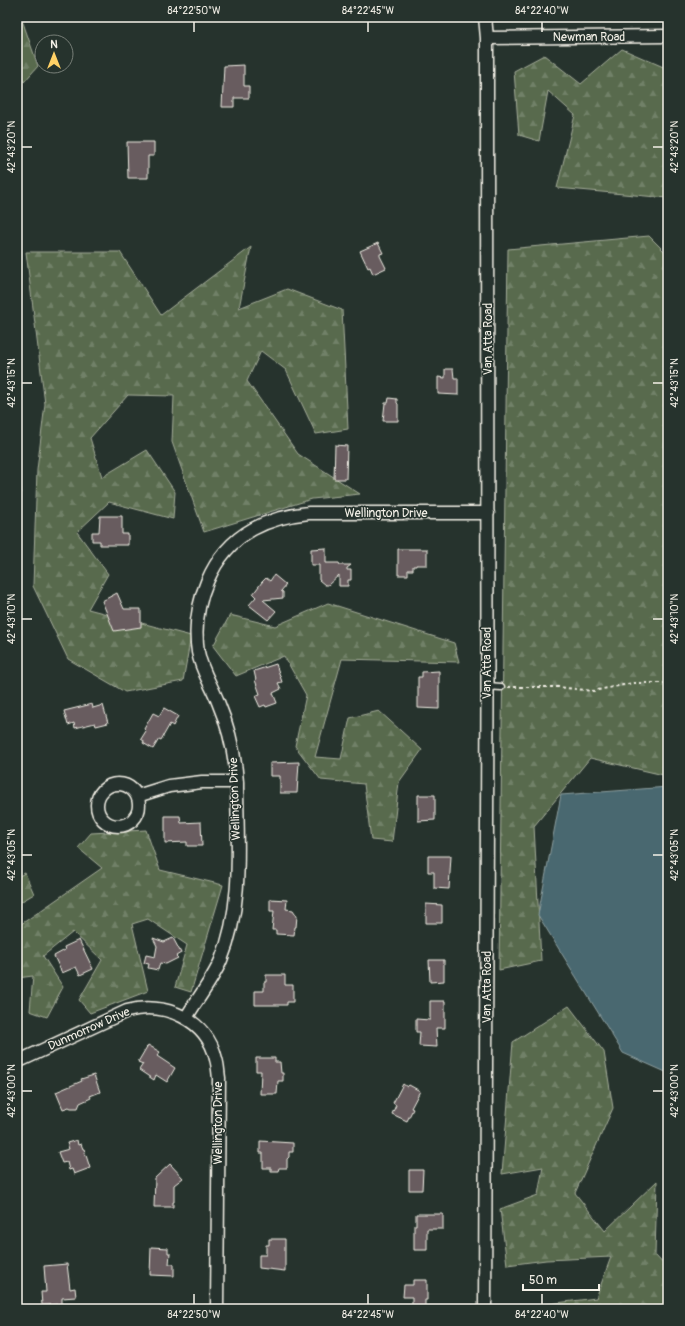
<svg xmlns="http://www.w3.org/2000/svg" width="685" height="1326" viewBox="0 0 685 1326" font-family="Pangolin,sans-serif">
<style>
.forest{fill:url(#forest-firs);stroke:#a6ae9b}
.water{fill:#496870;stroke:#8d9fa0}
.building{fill:#675c5f;stroke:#f4f1e8}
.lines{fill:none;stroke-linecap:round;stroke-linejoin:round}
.lane-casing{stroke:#f4f1e8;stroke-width:9}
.street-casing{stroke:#f4f1e8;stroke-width:15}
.path{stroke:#f4f1e8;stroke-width:2;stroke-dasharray:3 3;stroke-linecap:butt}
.lane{stroke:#26332d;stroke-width:6}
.street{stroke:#26332d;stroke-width:12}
.ticks{fill:none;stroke:#f4f1e8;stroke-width:1.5}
.labels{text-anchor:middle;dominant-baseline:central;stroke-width:3;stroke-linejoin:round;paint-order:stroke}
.street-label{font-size:12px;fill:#f4f1e8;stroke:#26332d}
.neatline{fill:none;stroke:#f4f1e8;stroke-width:1.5}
.ticks-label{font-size:10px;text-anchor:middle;fill:#f4f1e8}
</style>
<defs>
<pattern id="forest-firs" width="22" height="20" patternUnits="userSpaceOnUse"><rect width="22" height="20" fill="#596b4e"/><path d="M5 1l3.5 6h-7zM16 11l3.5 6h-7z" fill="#718168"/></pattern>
</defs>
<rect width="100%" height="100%" fill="#26332d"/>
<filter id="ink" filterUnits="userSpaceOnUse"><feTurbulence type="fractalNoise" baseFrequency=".025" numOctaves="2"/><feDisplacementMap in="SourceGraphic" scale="8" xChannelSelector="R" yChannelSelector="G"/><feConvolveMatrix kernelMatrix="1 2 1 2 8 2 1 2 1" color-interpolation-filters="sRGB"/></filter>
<g filter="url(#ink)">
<path class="forest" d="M17 17H21L38 66 24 82 17 71Z
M622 49 668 69V198L557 188 575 115 548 91 539 141 519 135 514 71 544 55 581 84Z
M649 236 668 255V776L590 758 534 826 541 961 499 970 508 249Z
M251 247 239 308 287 289 342 310 348 429 316 434 286 370 261 351 247 381 298 454 360 494 312 499 204 532 172 442 174 396 128 395 90 438 102 477 147 450 175 492 173 519 109 502 77 532 108 574 88 609 191 636 183 681 125 692 68 659 33 586 37 470 45 404 26 252H120L161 315Z
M328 603 454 643 459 662 342 659 315 757 341 759 350 718 379 711 422 750 399 782 392 842 371 840 364 784 321 780 295 746 306 695 284 656 236 676 213 646 230 615 275 626Z
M146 830 160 870 223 885 191 992 175 987 187 945 148 919 132 924 148 991 90 1013 79 1000 102 960 73 932 43 956 63 987 47 1017 30 1011 33 976 17 978V927L102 868 78 848 91 833Z
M25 873 34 894 17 904V877Z
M569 1006 604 1052 613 1108 575 1193 605 1231 657 1181 655 1255 668 1269V1309H510L596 1298 611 1257 546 1260 507 1265 500 1209 538 1195 543 1167 502 1174 513 1042Z"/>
<path class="water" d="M17 474 21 490 17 534Z
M668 787V1073L623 1053 538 915 561 795Z"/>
<path class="building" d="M244 65V86H249V98H234V107H222L224 66Z
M127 142H154V156H148V178H128Z
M378 243 383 253 380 254V256L386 268 373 274 370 267 368 268 360 251Z
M445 369H453L454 378H458V395L438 394V377L445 378Z
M389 398 397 399V403L398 404V421H383L385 403H388Z
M335 445 347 446 346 479H334Z
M100 516H122V534H128V545H100V541H92V532H99Z
M326 548V563H339L340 565H351L347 568V570H351V580H348V586H339V575L328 585H325L319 580V565H311V549Z
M398 549H427V565H416V566H413V570H408V575H398Z
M274 575 286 585 281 591 283 592V598L263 600 276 611 268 620 249 605 256 597 253 594 262 582 266 578 270 581Z
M117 593 124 609H141V627L114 631 102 601Z
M276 664 282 682 278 683 281 689 273 693 277 703 266 707 265 705 260 707 255 696 260 694 255 680H256L254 671Z
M439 671V709L418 708V677H422V672Z
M92 704 93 708 103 705 108 723 96 726 95 723 75 728 74 723 68 725 64 711Z
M164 708 178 716 173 726 170 724 161 740 159 739 153 749 143 743 144 741 141 739 146 731 144 729 153 713 159 716Z
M299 762 297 793H280V776H270V763Z
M418 795H435V820L418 821Z
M165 816H180L181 823 201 822 202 846H187V842L165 843Z
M428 856H451L449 889 434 888V872H428Z
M270 899 287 900 286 909 293 910 297 916 296 927H295L294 935 276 934V930H272L274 911H270Z
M426 904 442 905V923H426Z
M153 938 164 942 173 938 181 953 176 956 178 958 166 964 160 963 158 970 148 968 149 964 144 963 146 955 155 957 157 946Z
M79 940 93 969 80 975 76 967 62 973 54 956 65 950 64 947Z
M429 960H444V981L430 982Z
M266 975H285V985H293V1002H287V1005H255V991H264V982H266Z
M430 1001H445V1028H436L437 1047 419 1046 420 1032H416V1019L430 1020Z
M148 1045 160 1052 157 1056 175 1068 167 1082 156 1075 154 1080 139 1070 143 1064 138 1062Z
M256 1058H275V1062H280L281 1073H283V1081H278L277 1094H260L261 1071H256Z
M94 1075 100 1092 90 1096 91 1098 80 1103 78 1108H71L69 1107 63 1109 56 1092 82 1081 81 1079Z
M403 1084 407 1087 409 1085 420 1091 411 1108 413 1109 407 1121 392 1114 396 1105 393 1103Z
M77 1140 78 1145 81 1144 83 1149H84L90 1168 74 1174 72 1169 69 1170 67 1162 62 1163 58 1152 69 1149 67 1143Z
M260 1141 293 1143V1152H289V1157L287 1159V1168H279L278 1171H271V1168H263V1153H260Z
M170 1164 183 1178 174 1185V1202H173V1207H154L155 1178Z
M409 1170H423L422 1190H409Z
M416 1214H443V1229H427V1250H414V1225H416Z
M269 1239H285V1271L259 1268V1255H266V1245H269Z
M151 1247 168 1248V1253H170L169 1264H174V1276L150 1275Z
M67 1264 70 1289 75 1288 76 1297 62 1298V1304L42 1305 41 1292H46L44 1266Z
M413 1280H427V1300H425V1309H412V1297H403L404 1285H413Z"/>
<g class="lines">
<defs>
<path id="lane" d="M487 686 501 687"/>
<path id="street" d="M487 38 668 36
M97 805a21 21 0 1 1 42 0a21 21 0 1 1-42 0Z
M137 796 169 786 202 782H237
M186 1018C197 999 212 981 221 960 244 904 237 841 237 782 235 754 229 728 218 702 212 686 201 670 198 652 191 605 211 552 253 529 271 519 289 515 309 513H488
M17 1062 127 1011C164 1001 207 1019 216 1059 218 1065 218 1072 219 1078L217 1309
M485 1309C488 902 488 496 487 89V38L485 17"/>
</defs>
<use href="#lane" class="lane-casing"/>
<use href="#street" class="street-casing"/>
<path class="path" d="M508 687H558L593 691 633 683H668"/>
<use href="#lane" class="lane"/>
<use href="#street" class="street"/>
</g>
</g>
<path class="ticks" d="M194 22V32M368 22V32M542 22V32M22 147H32M653 147H663M22 383H32M653 383H663M22 619H32M653 619H663M22 855H32M653 855H663M22 1091H32M653 1091H663M194 1294V1304M368 1294V1304M542 1294V1304"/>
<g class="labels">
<g class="street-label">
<text x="589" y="37">Newman Road</text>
<text transform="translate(488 339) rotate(-90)">Van Atta Road</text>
<text x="386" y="513">Wellington Drive</text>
<text transform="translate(487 663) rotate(-90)">Van Atta Road</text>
<text transform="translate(235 799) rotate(-92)">Wellington Drive</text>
<text transform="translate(487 987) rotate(-90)">Van Atta Road</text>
<text transform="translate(89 1029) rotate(-24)">Dunmorrow Drive</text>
<text transform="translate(218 1123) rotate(-90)">Wellington Drive</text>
</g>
</g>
<rect width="685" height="1326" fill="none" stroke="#26332d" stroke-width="44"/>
<g transform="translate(54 54)"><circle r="19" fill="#26332d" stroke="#787f78"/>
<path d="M0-3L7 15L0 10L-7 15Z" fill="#ffd166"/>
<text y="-6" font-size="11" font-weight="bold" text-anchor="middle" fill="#f4f1e8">N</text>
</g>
<path d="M523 1284v6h76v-6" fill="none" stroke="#f4f1e8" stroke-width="2"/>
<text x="529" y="1284" font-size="12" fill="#f4f1e8" stroke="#26332d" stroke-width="3" paint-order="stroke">50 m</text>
<rect x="22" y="22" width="641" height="1282" class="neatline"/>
<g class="ticks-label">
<text x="194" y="14">84°22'50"W</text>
<text x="368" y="14">84°22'45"W</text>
<text x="542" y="14">84°22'40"W</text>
<text transform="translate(11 147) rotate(-90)" y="4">42°43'20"N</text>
<text transform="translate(674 147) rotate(-90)" y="4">42°43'20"N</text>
<text transform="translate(11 383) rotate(-90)" y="4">42°43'15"N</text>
<text transform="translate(674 383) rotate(-90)" y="4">42°43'15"N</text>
<text transform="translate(11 619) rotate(-90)" y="4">42°43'10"N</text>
<text transform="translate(674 619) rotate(-90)" y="4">42°43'10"N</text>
<text transform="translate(11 855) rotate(-90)" y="4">42°43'05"N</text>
<text transform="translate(674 855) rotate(-90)" y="4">42°43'05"N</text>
<text transform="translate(11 1091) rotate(-90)" y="4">42°43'00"N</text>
<text transform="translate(674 1091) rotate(-90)" y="4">42°43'00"N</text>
<text x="194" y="1318">84°22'50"W</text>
<text x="368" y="1318">84°22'45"W</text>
<text x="542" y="1318">84°22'40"W</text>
</g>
</svg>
